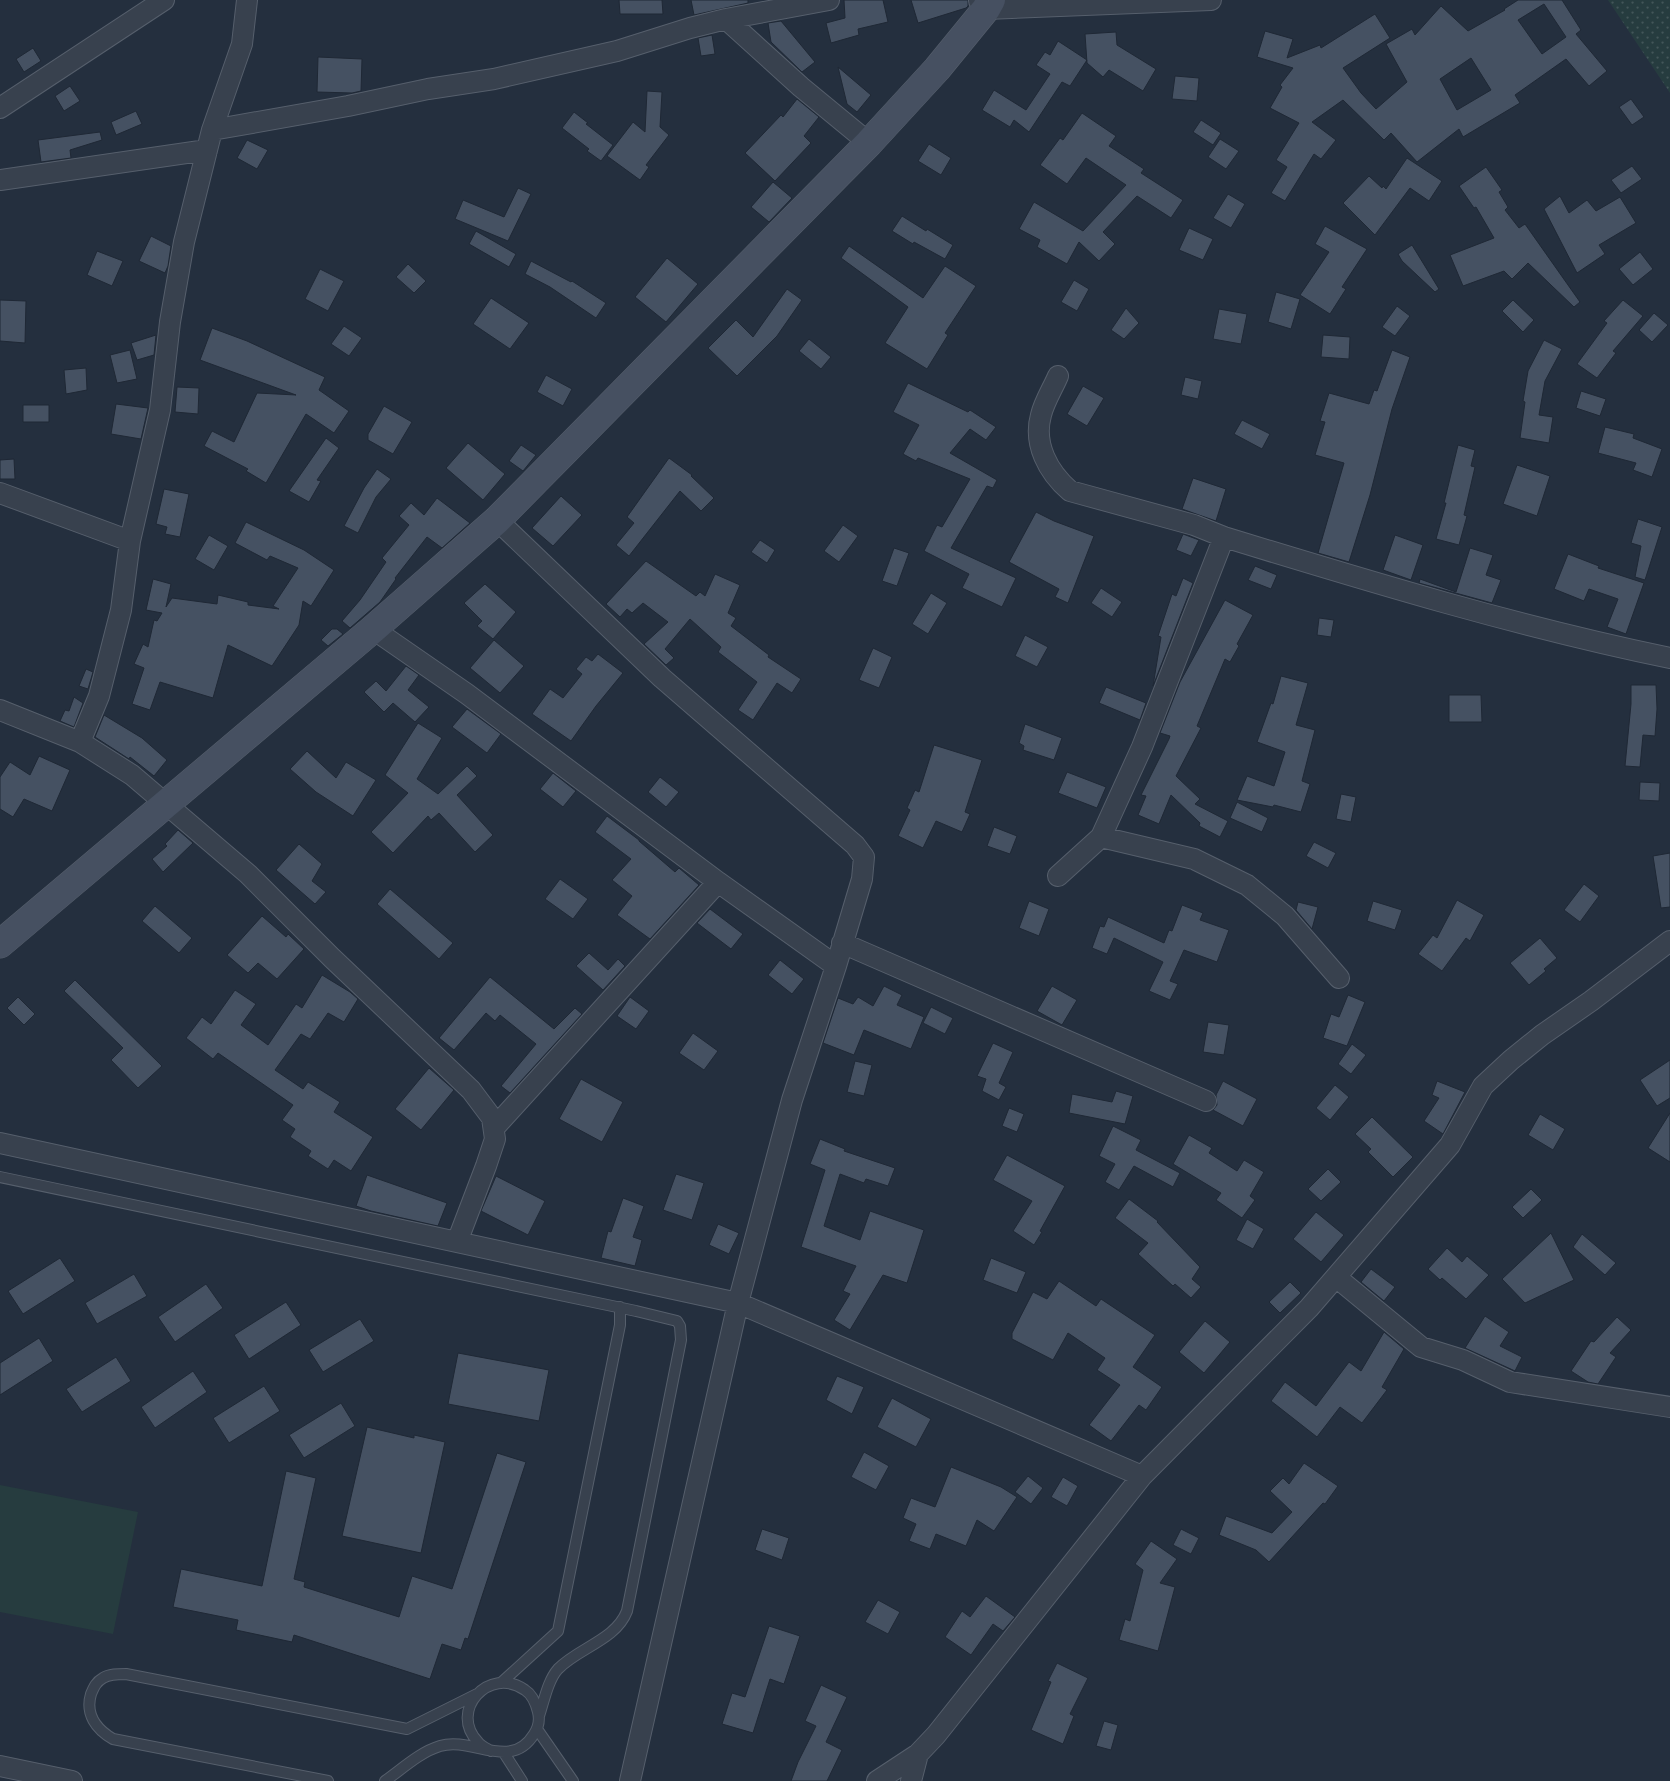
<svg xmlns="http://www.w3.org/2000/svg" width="1670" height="1781" viewBox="0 0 1670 1781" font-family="'Archivo Narrow',sans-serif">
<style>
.grass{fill:url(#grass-dots)}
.pitch{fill:#263c3f}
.building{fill:#455162;stroke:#1f2835;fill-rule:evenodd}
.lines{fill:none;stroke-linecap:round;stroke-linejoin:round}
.lane-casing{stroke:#565f6c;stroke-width:12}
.street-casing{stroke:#565f6c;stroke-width:22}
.secondary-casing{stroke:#565f6c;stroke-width:29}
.lane{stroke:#38414e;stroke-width:10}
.street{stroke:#38414e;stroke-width:20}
.secondary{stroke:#465061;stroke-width:28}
</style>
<defs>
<pattern id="grass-dots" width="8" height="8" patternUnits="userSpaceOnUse" patternTransform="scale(1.25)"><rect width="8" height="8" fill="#263c3f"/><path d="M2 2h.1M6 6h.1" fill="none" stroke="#435659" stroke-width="1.8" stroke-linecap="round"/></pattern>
</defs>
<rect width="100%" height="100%" fill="#242f3e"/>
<path class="grass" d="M1608 0H1670V93Z"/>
<path class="pitch" d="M0 1485 138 1512 113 1634 0 1612Z"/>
<path class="building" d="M619 0H662L663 14H620Z
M691 0H748V3L694 15Z
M844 0H883L888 22 858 29 859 35 831 43 826 23 845 18Z
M911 0H968V6L966 8 918 23Z
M1518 0H1562L1581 30 1576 34 1607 71 1589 86 1566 59 1515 95 1520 103 1463 137 1459 129 1417 162 1391 133 1384 140 1343 100 1312 122 1336 140 1321 159 1314 154 1285 201 1271 193 1287 167 1276 160 1299 123 1270 108 1282 87 1280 85 1293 68 1257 57 1265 31 1293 39 1287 58 1320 45 1321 48 1375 14 1390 38 1343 68 1361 93 1376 109 1407 82 1386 44 1412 29 1415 35 1441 6 1468 31 1505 10 1504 9ZM1544 4 1566 37 1542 54 1518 20ZM1471 58 1491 90 1457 110 1440 79Z
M781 21 815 62 802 72 771 42 768 23Z
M1116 32 1117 45 1156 69 1143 91 1109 70 1103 77 1087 63 1085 34Z
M712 35 715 54 701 56 698 38Z
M1058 41 1087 60 1070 86 1062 82 1029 132 1014 120 1010 127 982 110 994 90 1026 110 1050 74 1036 65 1045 52 1050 55Z
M33 48 41 61 24 72 16 59Z
M318 57 362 59 361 91 352 93 317 92Z
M838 67 871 95 857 112 847 104Z
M1175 76 1199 78 1197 101 1172 99Z
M70 86 80 101 64 111 55 96Z
M647 91 662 92 660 127 669 135 646 165 649 167 640 180 607 156 633 122 645 132Z
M797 99 819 117 804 136 811 143 775 181 745 153 781 115 783 117Z
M1631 99 1644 117 1632 125 1619 107Z
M136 111 142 124 116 135 111 122Z
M574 112 588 123 586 124 613 145 601 161 587 151 589 149 562 128Z
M1082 113 1116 136 1109 146 1144 169 1141 173 1183 200 1171 218 1137 196 1103 232 1115 244 1099 261 1079 242 1067 264 1037 247 1040 240 1019 229 1034 202 1083 231 1126 185 1086 158 1067 184 1040 165 1060 138 1063 140Z
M1201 120 1221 133 1213 145 1193 132Z
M100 132 102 140 70 150 71 158 41 162 38 140Z
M1220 139 1239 151 1226 169 1208 157Z
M247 140 268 150 257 169 237 158Z
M929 144 951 158 941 175 918 161Z
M1407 158 1442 181 1429 201 1410 188 1375 235 1343 203 1369 176 1382 188 1383 186 1386 189Z
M1632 166 1642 179 1621 193 1611 180Z
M1486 167 1502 190 1499 192 1508 207 1505 210 1519 228 1525 224 1580 302 1574 307 1528 263 1512 279 1504 271 1463 286 1450 255 1494 238 1476 207 1474 208 1459 186Z
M773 182 792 198 769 222 751 207Z
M518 188 531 194 508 241 455 219 463 200 504 217Z
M1228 194 1245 204 1231 228 1213 218Z
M1560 196 1569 213 1587 200 1596 211 1620 197 1636 223 1599 245 1605 254 1577 273 1544 209Z
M902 216 926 231 927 229 953 245 945 259 914 242 913 244 892 231Z
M1325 226 1367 249 1342 287 1346 289 1330 314 1300 295 1329 252 1315 244Z
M1189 228 1213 239 1203 260 1179 250Z
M476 231 516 254 509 267 469 244Z
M151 236 171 246 168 266 165 273 139 261Z
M1412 245 1439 289 1435 292 1402 261 1398 254Z
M849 246 923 298 945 266 976 286 945 333 948 335 927 369 885 343 908 307 841 258Z
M97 251 123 261 112 286 87 275Z
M1640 252 1653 269 1633 285 1619 269Z
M667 258 698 284 666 322 635 297Z
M531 261 571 282 572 281 606 303 596 318 550 287 525 274Z
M408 264 426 281 414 293 396 277Z
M320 269 344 281 328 311 305 299Z
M1074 280 1089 289 1077 311 1061 302Z
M787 289 802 300 777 336 737 376 708 348 736 320 753 337Z
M1276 292 1300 299 1291 329 1268 322Z
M491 298 529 323 510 349 473 324Z
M0 300 26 301 25 343 0 341Z
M1513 300 1534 320 1523 332 1502 311Z
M1623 300 1643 316 1613 351 1616 353 1597 378 1577 364 1607 323 1604 321Z
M1397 306 1410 316 1395 336 1382 327Z
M1126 308 1139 323 1124 339 1111 330Z
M1219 309 1247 314 1241 344 1213 339Z
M1654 313 1668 325 1652 342 1639 330Z
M344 326 362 338 349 356 331 344Z
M212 328 247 341 325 377 319 390 349 411 334 433 306 414 266 483 246 471 248 469 204 446 212 431 234 442 257 393 296 395 200 360Z
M156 335 154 355 137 360 131 343Z
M1323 335 1350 337 1349 359 1321 357Z
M809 339 831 357 821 369 799 351Z
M1544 340 1562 349 1545 381 1539 415 1553 417 1549 443 1520 438 1525 402 1523 401 1528 371Z
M130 350 137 379 117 383 110 355Z
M1392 350 1410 357 1392 409 1370 495 1349 562 1318 553 1344 463 1315 455 1325 422 1320 421 1329 393 1369 404 1374 390 1377 391Z
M86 368 87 390 66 394 64 370Z
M546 375 572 389 563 406 537 392Z
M1185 377 1202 381 1198 399 1181 395Z
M908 383 968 412 970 410 996 427 986 440 970 429 950 453 997 480 993 488 987 486 951 548 1016 578 1002 607 962 588 969 574 924 551 937 525 942 527 970 479 918 458 916 461 903 454 919 425 893 412Z
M1083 386 1104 398 1087 426 1067 414Z
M177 387 199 388 198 414 175 412Z
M1581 391 1606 399 1600 416 1576 408Z
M116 404 148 408 141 439 111 434Z
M23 405H49V422H23Z
M384 406 412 422 393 454 368 440V434Z
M1242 420 1270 434 1262 449 1234 434Z
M1605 427 1634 434 1633 438 1662 449 1652 477 1633 470 1636 463 1598 453Z
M326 438 339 448 317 480 321 481 309 502 289 491Z
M468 443 505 474 483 500 446 468Z
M521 445 536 455 523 471 509 461Z
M1458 445 1475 450 1471 466 1475 467 1464 515 1467 516 1459 545 1436 539 1446 503H1444Z
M669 458 692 475 691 476 714 498 701 511 680 491 629 556 616 545 634 523 627 517Z
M14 459 15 479H0V460Z
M1517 465 1550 476 1537 516 1503 504Z
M377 469 391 479 376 497 358 533 344 526 364 488Z
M1193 478 1226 489 1216 521 1182 509Z
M164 489 189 494 180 537 165 534 167 527 156 524Z
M561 496 582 515 553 546 532 528Z
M437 498 470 523 442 548 427 537 395 578 396 579 380 602 350 628 342 621 360 600 386 562 382 558 409 525 399 516 411 503 424 515Z
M1036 512 1054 521 1094 536 1068 603 1055 597 1059 589 1009 562Z
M1638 519 1662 527 1645 580 1635 577 1641 546 1631 543Z
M246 522 304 550 334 570 311 606 303 601 299 625 272 666 228 645 213 698 160 682 150 710 132 704 144 668 134 664 143 644 148 647 154 620 157 621 162 613 146 610 153 579 171 584 166 607 172 598 217 604 218 595 248 602V605L279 609 273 606 298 568 270 556 267 560 235 543Z
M843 525 858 536 839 562 824 551Z
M1183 534 1199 540 1191 556 1176 550Z
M209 535 228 546 214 570 195 559Z
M1395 535 1423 545 1411 580 1383 570Z
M760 540 775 550 767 563 751 552Z
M894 548 909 553 897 586 882 581Z
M1470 548 1493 555 1486 575 1501 580 1492 603 1419 583 1420 579 1456 592Z
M1568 554 1599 566 1598 568 1644 583 1626 634 1607 627 1618 599 1589 589 1584 601 1554 589Z
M646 561 696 596 700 592 705 596 715 574 740 585 728 613 736 618 731 626 769 655 768 657 801 679 792 693 777 683 753 720 738 710 757 682 718 652 721 647 690 619 665 649 674 658 666 665 644 644 668 622 643 603 632 613 627 609 620 617 606 604Z
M1255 566 1277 575 1271 589 1248 580Z
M1183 578 1193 583 1153 686 1161 637 1158 636 1172 594 1176 596Z
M485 584 516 612 493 639 477 626 482 621 464 603Z
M1101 588 1122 602 1112 617 1091 603Z
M931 593 947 603 928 634 912 624Z
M1225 600 1253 615 1237 644 1239 646 1230 662 1225 659 1197 726 1201 728 1176 776 1200 799 1195 804 1228 821 1220 837 1199 826 1200 823 1171 795 1159 824 1138 815 1146 796 1141 795 1169 739 1170 736 1160 733 1180 682Z
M1319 618 1334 620 1331 637 1317 635Z
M332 629H337L343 634 328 646 321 640Z
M1025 635 1048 647 1037 667 1015 656Z
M494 640 524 666 500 693 470 668Z
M873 648 892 657 879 688 859 680Z
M598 654 623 673 596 706 571 741 532 714 550 689 563 698 582 674 576 669 586 657 592 661Z
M406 666 419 675 408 690 429 707 415 722 393 703 384 712 364 692 376 681 386 691Z
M86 669 93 672 88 689 79 686Z
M1281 676 1308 683 1296 725 1315 730 1302 781 1310 784 1301 812 1274 805 1273 807 1237 800 1247 776 1274 786 1285 752 1257 742 1271 703 1273 704Z
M1631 685H1656L1657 709 1655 736 1643 735 1640 767 1625 766 1631 704Z
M1106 687 1146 703 1140 720 1099 703Z
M1449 695H1481L1482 722H1449Z
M74 697 83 703 74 727 60 721 65 710 69 711Z
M467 709 501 734 487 753 452 727Z
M104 715 142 738 167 760 154 776 130 757 129 759 95 737Z
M418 723 442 738 417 779 438 794 467 766 477 776 457 795 493 835 475 852 439 813 431 820 428 816 393 853 371 832 408 793 385 775Z
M1025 724 1062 738 1054 760 1023 750 1024 746 1019 743Z
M934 745 982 760 965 812 970 814 962 832 936 821 923 848 898 836 910 810 907 808 915 790 919 792Z
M307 751 336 778 346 762 376 780 353 816 316 792 290 769Z
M39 756 70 770 52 811 24 799 13 817 0 809V777L10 762 30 775Z
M1067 772 1106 787 1097 808 1058 793Z
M553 773 576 791 563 807 540 789Z
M660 777 679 792 666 807 648 792Z
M1640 782 1660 783 1659 801 1639 800Z
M1341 794 1356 797 1351 822 1336 819Z
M1237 802 1268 818 1262 832 1230 818Z
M607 816 639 840V841L675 872 679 868 699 885 650 939 617 915 632 896 612 880 631 859 595 832Z
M994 827 1017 836 1010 854 987 846Z
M178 830 193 843 163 872 152 859 167 846 165 844Z
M1314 842 1336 853 1328 868 1306 856Z
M299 844 322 864 312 881 326 892 315 904 276 870Z
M1670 853V907L1661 908 1653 856Z
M560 879 588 899 573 919 545 899Z
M1584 884 1599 896 1580 922 1564 910Z
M390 889 453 943 439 959 377 904Z
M1457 900 1484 915 1470 941 1466 938 1442 971 1418 954 1433 935 1437 938Z
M1029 901 1049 909 1039 936 1019 928Z
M1373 901 1402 910 1395 930 1367 921Z
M1298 902 1318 907 1312 929 1296 910Z
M1182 905 1203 913 1200 920 1229 930 1217 962 1184 950 1170 981 1178 984 1170 1000 1149 991 1163 962 1114 938 1107 954 1092 948 1100 926 1104 927 1108 917 1164 943 1169 930 1172 931Z
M155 906 192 938 179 953 142 921Z
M710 909 743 934 731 949 697 923Z
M262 916 286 937 288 934 304 949 277 979 258 963 248 973 227 955Z
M1540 938 1557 958 1544 969 1546 971 1529 985 1510 963Z
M589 953 608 970 618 959 625 966 603 990 576 966Z
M780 960 804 979 792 994 768 975Z
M322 975 350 992 358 999 344 1022 328 1013 310 1039 301 1034 275 1070 303 1089 308 1082 340 1102 334 1112 373 1137 351 1171 334 1160 328 1169 308 1156 311 1151 290 1137 295 1129 282 1120 293 1105 218 1053 213 1059 186 1038 202 1017 211 1024 235 990 256 1004 241 1025 268 1045 296 1004 302 1008Z
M490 977 554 1029 575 1008 582 1014 510 1093 501 1086 536 1044 500 1015 495 1021 486 1013 454 1050 439 1038Z
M75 980 162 1066 138 1088 111 1060 123 1048 64 991Z
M884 986 902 995 897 1005 924 1017 911 1049 864 1030 854 1055 823 1043 838 998 853 1004 858 997 873 1006Z
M1052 986 1077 1000 1062 1025 1037 1011Z
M1348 995 1365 1002 1347 1046 1323 1038 1331 1014 1339 1017Z
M18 997 35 1014 24 1025 7 1008Z
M630 997 649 1011 636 1029 617 1016Z
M931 1007 953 1018 945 1034 923 1023Z
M1208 1022 1229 1025 1224 1055 1203 1052Z
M693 1033 718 1051 704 1070 679 1053Z
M993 1043 1013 1052 999 1083 1006 1087 999 1100 982 1091 986 1079 977 1076Z
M1352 1044 1366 1055 1351 1074 1338 1064Z
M1670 1060V1098L1657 1106 1640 1080Z
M855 1061 872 1065 864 1096 847 1092Z
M429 1068 454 1090 421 1130 395 1109Z
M581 1079 623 1102 602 1142 559 1119Z
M1223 1081 1257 1099 1243 1126 1213 1110 1217 1105 1216 1095Z
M1437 1081 1465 1092 1443 1134 1424 1121 1439 1098 1432 1095Z
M1335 1085 1349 1097 1330 1120 1316 1108Z
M1116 1091 1133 1096 1125 1124 1069 1113 1072 1094 1112 1102Z
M1009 1108 1024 1114 1017 1132 1002 1126Z
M1670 1113V1162L1648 1148Z
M1540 1114 1565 1129 1553 1150 1528 1135Z
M1372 1117 1413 1157 1393 1177 1368 1152 1371 1149 1355 1134Z
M1113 1126 1141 1140 1136 1150 1180 1173 1173 1187 1134 1166 1119 1190 1105 1182 1115 1164 1099 1156Z
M1189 1135 1212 1148 1209 1153 1237 1171 1244 1160 1264 1172 1250 1196 1255 1200 1242 1218 1216 1200 1221 1193 1173 1164Z
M820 1139 845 1149 844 1151 895 1168 888 1186 866 1179 864 1183 840 1174 824 1226 860 1240 870 1211 924 1230 907 1283 883 1275 850 1330 834 1320 850 1294 843 1291 856 1266 801 1247 825 1170 810 1164Z
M1007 1155 1065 1186 1040 1231 1042 1232 1034 1245 1013 1231 1032 1201 993 1180Z
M1328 1169 1341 1182 1321 1201 1308 1189Z
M676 1174 704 1183 692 1220 663 1210Z
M367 1175 447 1203 438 1226 371 1211 356 1206Z
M496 1176 545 1201 528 1235 481 1211Z
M1531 1189 1542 1200 1523 1218 1512 1207Z
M623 1198 644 1206 633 1237 642 1240 635 1266 601 1258 608 1231 611 1232Z
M1129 1199 1158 1221 1157 1222 1200 1267 1192 1279 1201 1287 1191 1298 1175 1284 1173 1286 1138 1254 1148 1243 1115 1218Z
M1316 1212 1344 1235 1321 1262 1293 1239Z
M1247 1219 1264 1229 1253 1249 1236 1240Z
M718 1224 739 1233 729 1254 709 1245Z
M1551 1233 1574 1280 1525 1303 1502 1279Z
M1582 1234 1616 1263 1605 1275 1573 1247Z
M1447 1248 1462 1262 1467 1256 1489 1275 1466 1299 1442 1278 1440 1280 1428 1269Z
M60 1258 75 1281 23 1314 8 1291Z
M991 1258 1026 1272 1017 1293 983 1280Z
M1371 1269 1395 1287 1384 1301 1361 1282Z
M134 1274 147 1296 97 1324 85 1303Z
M1059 1281 1096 1306 1101 1299 1155 1335 1133 1367 1162 1387 1146 1410 1139 1405 1111 1441 1089 1425 1120 1385 1097 1370 1105 1358 1068 1333 1053 1360 1012 1339V1333L1033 1292 1047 1299Z
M1290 1282 1301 1293 1280 1313 1269 1302Z
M206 1284 223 1308 175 1342 158 1317Z
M286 1302 301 1325 249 1359 234 1335Z
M1485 1316 1509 1332 1500 1346 1522 1357 1515 1371 1465 1348Z
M1617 1317 1631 1330 1610 1353 1616 1357 1598 1384 1588 1382 1571 1371 1591 1341 1594 1342Z
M360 1319 374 1341 323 1372 309 1350Z
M1205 1321 1230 1342 1204 1373 1179 1352Z
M1384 1332 1404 1349 1382 1387 1387 1390 1362 1423 1340 1407 1317 1437 1271 1401 1285 1382 1316 1406 1349 1362 1361 1371Z
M39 1338 53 1361 0 1395V1363Z
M458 1353 549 1370 539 1421 448 1404Z
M116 1357 131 1381 82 1412 66 1389Z
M193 1371 207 1392 155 1428 141 1407Z
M837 1376 864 1387 852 1414 826 1400Z
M264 1386 280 1411 229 1443 213 1418Z
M892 1398 931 1419 916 1447 877 1427Z
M341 1403 355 1426 304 1458 289 1435Z
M367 1427 414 1438V1435L445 1442 421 1553 342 1536Z
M864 1452 889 1466 876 1490 851 1477Z
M497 1453 526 1462 468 1639 465 1638 461 1650 442 1644 430 1679 294 1635 292 1642 236 1630 238 1620 173 1607 181 1569 262 1586 286 1471 316 1478 294 1579 305 1582 304 1587 399 1617 412 1576 452 1589Z
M1304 1463 1338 1486 1325 1504 1323 1503 1269 1562 1256 1550 1219 1535 1226 1516 1272 1533 1292 1512 1270 1491 1283 1478 1289 1484Z
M951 1467 1001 1487 1017 1497 994 1531 977 1520 966 1546 936 1534 930 1549 909 1541 916 1524 903 1518 911 1498 935 1507Z
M1028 1476 1043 1488 1031 1504 1015 1492Z
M1063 1477 1078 1486 1067 1506 1051 1497Z
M762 1529 789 1538 782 1560 755 1550Z
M1181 1529 1199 1538 1191 1554 1173 1545Z
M1151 1541 1177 1559 1160 1583 1175 1587 1158 1651 1119 1640 1125 1619 1130 1621 1143 1570 1135 1564Z
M986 1596 1015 1617 1003 1631 993 1624 971 1655 945 1637 962 1611 970 1617Z
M878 1600 900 1612 888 1634 865 1622Z
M769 1626 800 1636 784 1684 770 1679 753 1733 722 1724 732 1693 745 1697Z
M1057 1663 1088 1678 1070 1714 1074 1716 1063 1744 1031 1730 1051 1682 1048 1681Z
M821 1685 847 1697 826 1742 842 1750 827 1781H791L798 1762 816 1726 805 1721Z
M1104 1721 1118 1725 1111 1750 1096 1746Z"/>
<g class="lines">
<defs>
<path id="lane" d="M0 1177 636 1311 677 1321 680 1326 681 1340 627 1611C616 1640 578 1648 558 1669 548 1680 544 1701 539 1716
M502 1682 558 1631 620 1325V1307
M537 1729 573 1781
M504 1753 522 1781
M328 1781 113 1739C96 1729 85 1714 91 1694 94 1687 96 1682 103 1678 109 1674 118 1674 126 1674L407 1729 477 1694
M385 1781C402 1769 420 1752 440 1746 472 1736 511 1772 534 1734 538 1728 540 1720 538 1712 536 1704 533 1695 525 1690 489 1665 448 1711 478 1742 481 1746 486 1748 491 1751"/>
<path id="street" d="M979 1 986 9 1211 0
M726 19 801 87 869 143
M0 108 164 0
M212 130 348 106 428 89 494 79 617 51 690 28 726 19 829 0
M0 180 207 150
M1058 376C1053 388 1044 402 1041 415 1033 444 1048 472 1070 491L1194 525 1224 537C1371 582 1519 627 1670 658
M0 493 130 541
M497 520 662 678 855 845 864 857 862 879 836 966 792 1100 738 1303 630 1781
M373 629 467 694 718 882 836 966
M0 710 80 742 132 775 248 874 332 958 471 1090 492 1118 495 1139 486 1166 457 1242
M80 742 99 696 121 610 130 541 160 410 170 322 184 242 212 130 242 44 247 0
M1101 837 1194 859 1247 885 1285 916 1339 978
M1058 876 1101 837 1142 747 1224 537
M842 943 1206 1101
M494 1128 718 882
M0 1143 738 1303 1142 1476
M1336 1277 1421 1347 1463 1360 1510 1382 1670 1407
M0 1766 72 1781
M877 1781 918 1754
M911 1781 918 1754 936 1735 1142 1476 1309 1308 1450 1145 1483 1086 1511 1060 1542 1035 1591 1001 1670 941"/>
<path id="secondary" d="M0 944 373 629 497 520 869 143 937 69 986 9 991 0"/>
</defs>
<use href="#lane" class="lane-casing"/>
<use href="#street" class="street-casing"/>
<use href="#secondary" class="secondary-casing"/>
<use href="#lane" class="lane"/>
<use href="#street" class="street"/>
<use href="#secondary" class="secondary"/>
</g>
</svg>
